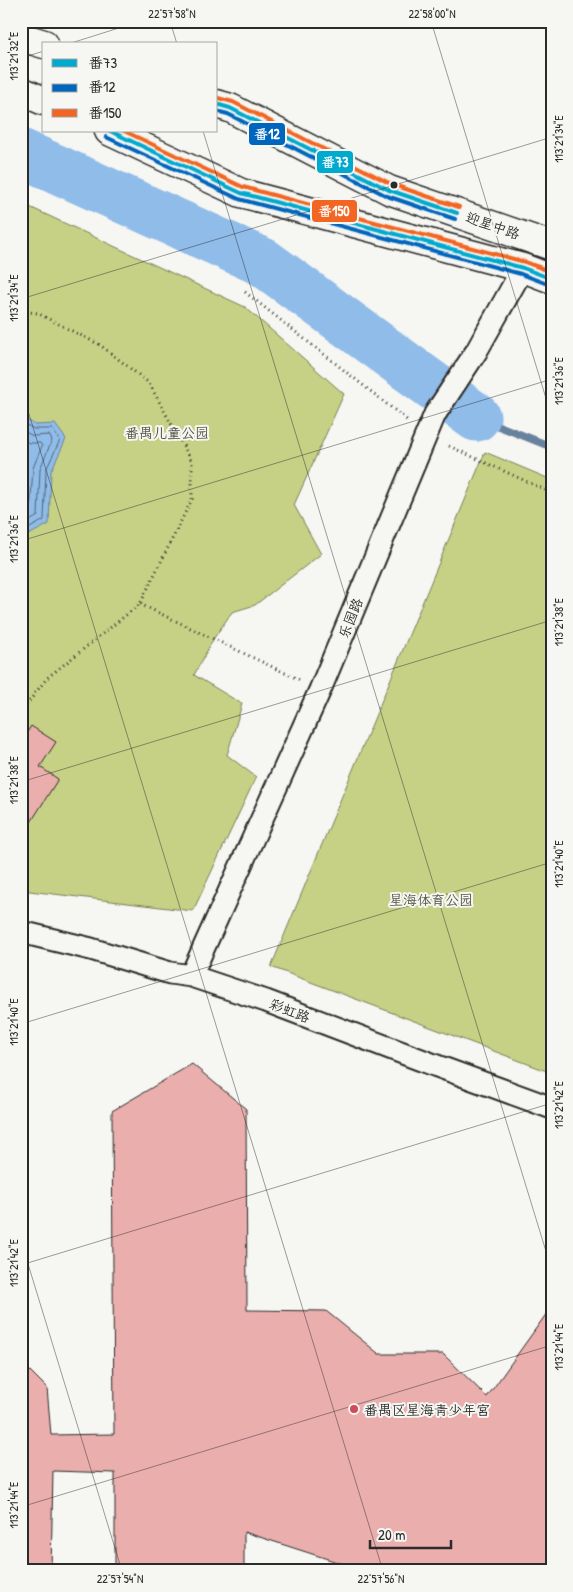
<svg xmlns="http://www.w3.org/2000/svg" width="573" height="1592" viewBox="0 0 573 1592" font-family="'Patrick Hand','LXGW WenKai TC',sans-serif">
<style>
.green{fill:#c6d185;stroke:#787e58}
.water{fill:#90bce9;stroke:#68829d}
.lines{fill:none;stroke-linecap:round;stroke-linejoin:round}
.shore{stroke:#536577;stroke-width:1}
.stream{stroke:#68829d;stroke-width:8}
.river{stroke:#90bce9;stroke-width:49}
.building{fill:#eaaead;stroke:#2b2b2b}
.street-casing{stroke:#2b2b2b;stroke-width:25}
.secondary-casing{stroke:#2b2b2b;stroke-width:31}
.path{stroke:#2b2b2b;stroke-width:3;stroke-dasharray:1 4;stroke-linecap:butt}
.street{stroke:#f6f6f2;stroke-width:21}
.secondary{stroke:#f6f6f2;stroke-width:28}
.bus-1-casing{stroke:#f6f6f2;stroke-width:8}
.bus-2-casing{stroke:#f6f6f2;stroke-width:8}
.bus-3-casing{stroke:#f6f6f2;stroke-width:8}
.bus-1{stroke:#00a9ce;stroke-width:4}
.bus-2{stroke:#0065bd;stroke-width:4}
.bus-3{stroke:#f26522;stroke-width:4}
.ticks{fill:none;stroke:#2b2b2b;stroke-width:1;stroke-opacity:0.45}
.bus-dot{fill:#2b2b2b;stroke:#f6f6f2;stroke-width:2}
.poi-dot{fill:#d1495b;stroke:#f6f6f2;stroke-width:2}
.labels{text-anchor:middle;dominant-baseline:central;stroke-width:4;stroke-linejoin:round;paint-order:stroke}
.street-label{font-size:14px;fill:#2b2b2b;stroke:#f6f6f2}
.park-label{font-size:14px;fill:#525442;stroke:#f6f6f2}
.poi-label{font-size:14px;fill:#2b2b2b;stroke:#f6f6f2;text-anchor:start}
.line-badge{stroke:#f6f6f2;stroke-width:2}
.badge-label{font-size:14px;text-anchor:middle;font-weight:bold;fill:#fff}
.neatline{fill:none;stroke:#2b2b2b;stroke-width:2}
.ticks-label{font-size:12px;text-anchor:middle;fill:#2b2b2b}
</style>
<rect width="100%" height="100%" fill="#f6f6f2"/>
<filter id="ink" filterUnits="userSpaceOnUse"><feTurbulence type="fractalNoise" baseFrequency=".02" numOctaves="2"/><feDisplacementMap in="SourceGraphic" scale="10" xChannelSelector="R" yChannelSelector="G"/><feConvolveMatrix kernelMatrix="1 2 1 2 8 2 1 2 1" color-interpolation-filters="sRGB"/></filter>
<g filter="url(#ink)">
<path class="green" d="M21 203 245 307 344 394 294 505 321 554 255 605 232 612 214 638 194 675 242 704 227 755 256 777 193 911 21 890Z
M485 452 552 480V1073L271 967Z"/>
<path class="water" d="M21 416 35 425 55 424 66 439 51 471 49 524 21 539Z"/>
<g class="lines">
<path class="shore" d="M21 422 34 429H52L60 440 46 470 44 520 21 533
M21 430 33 436 49 435 52 440 40 469 38 516 21 526
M21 438 29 443H40L42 446 33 468 30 512 21 517"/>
<path class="stream" d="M476 417 552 447"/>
<path class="river" d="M21 153 263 262 476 417"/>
</g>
<path class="building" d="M31 726 56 742 40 767 58 779 21 838V742Z
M192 1064 246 1109 247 1310 326 1311 379 1354H443L487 1397 552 1306V1571H365L244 1532V1571H115V1473L53 1471 51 1571H21V1362L47 1388 51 1435 114 1434 112 1111Z"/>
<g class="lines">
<defs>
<path id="street" d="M21 932 91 949 170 973 191 976 266 1001 437 1066 552 1108
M191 976 320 690 435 414 476 352 523 268"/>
<path id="secondary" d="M21 37 44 44
M21 91 44 101
M216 104 230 108 389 190 552 246
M109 131 241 193 523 268 552 279"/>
</defs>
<use href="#street" class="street-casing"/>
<use href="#secondary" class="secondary-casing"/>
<path class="path" d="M245 292 407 420
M21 311 37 313 100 345 149 383 192 462V499L140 604 47 678 21 712
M449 446 552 493
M140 604 300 680"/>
<use href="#street" class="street"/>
<use href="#secondary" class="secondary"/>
<defs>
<path id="bus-1" d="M216 104 230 108 389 190 457 213
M110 131 241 193 523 268 552 279"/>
<path id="bus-2" d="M216 111 228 114 387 196 455 219
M106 137 239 199 521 274 550 285"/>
<path id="bus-3" d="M218 98 233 102 391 184 459 207
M124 131 243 187 525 262 552 272"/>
</defs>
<use href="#bus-1" class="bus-1-casing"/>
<use href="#bus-2" class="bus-2-casing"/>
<use href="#bus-3" class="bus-3-casing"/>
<use href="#bus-1" class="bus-1"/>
<use href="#bus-2" class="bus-2"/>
<use href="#bus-3" class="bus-3"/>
</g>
</g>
<path class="ticks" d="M170 21 177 44M431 21 552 418M68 44 141 21M21 58 44 51M203 131 552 1271M21 299 552 137M21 388 383 1571M21 541 552 379M21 782 552 620M21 1024 552 862M21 1241 122 1571M21 1265 552 1103M21 1507 552 1345"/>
<circle class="bus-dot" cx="394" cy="185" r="4.5"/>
<circle class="poi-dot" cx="354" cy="1409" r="5"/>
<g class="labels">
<g class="street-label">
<text transform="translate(493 225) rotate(19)">迎星中路</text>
<text transform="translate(350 618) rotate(-68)">乐园路</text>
<text transform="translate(290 1010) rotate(21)">彩虹路</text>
</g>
<g class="park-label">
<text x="167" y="432">番禺儿童公园</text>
<text x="431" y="899">星海体育公园</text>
</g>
<g class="poi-label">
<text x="364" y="1409">番禺区星海青少年宫</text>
</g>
</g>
<g class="line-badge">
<rect x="248" y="122" width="38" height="24" rx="5" fill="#0065bd"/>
<rect x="316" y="150" width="38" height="24" rx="5" fill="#00a9ce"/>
<rect x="311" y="199" width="47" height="24" rx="5" fill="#f26522"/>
</g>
<g class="badge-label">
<text x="267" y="139">番12</text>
<text x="335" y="167">番73</text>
<text x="334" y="216">番150</text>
</g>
<rect width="573" height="1592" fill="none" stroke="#f6f6f2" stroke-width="55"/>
<rect x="42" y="42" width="175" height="90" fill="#f6f6f2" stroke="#a5a5a2"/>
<rect x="52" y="59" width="25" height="8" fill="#00a9ce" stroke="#a5a5a2"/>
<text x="88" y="68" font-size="15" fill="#2b2b2b">番73</text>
<rect x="52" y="84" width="25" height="8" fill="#0065bd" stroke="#a5a5a2"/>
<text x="88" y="92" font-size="15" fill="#2b2b2b">番12</text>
<rect x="52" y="109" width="25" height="8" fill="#f26522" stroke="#a5a5a2"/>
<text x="88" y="118" font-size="15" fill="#2b2b2b">番150</text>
<path d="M370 1540v8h81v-8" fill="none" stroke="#2b2b2b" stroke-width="2.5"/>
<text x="378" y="1540" font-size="15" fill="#2b2b2b" stroke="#f6f6f2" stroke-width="4" paint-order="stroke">20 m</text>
<rect x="28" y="28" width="518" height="1536" class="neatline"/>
<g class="ticks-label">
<text x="172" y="18">22°57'58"N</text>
<text x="432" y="18">22°58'00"N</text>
<text transform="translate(14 56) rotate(-90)" y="4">113°21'32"E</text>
<text transform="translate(559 139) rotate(-90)" y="4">113°21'34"E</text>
<text transform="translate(14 298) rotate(-90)" y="4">113°21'34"E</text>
<text transform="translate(559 381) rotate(-90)" y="4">113°21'36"E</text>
<text transform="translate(14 539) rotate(-90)" y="4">113°21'36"E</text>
<text transform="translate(559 622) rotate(-90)" y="4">113°21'38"E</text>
<text transform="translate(14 780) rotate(-90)" y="4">113°21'38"E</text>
<text transform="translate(559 864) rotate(-90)" y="4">113°21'40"E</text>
<text transform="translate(14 1022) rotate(-90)" y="4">113°21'40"E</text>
<text transform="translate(559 1105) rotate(-90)" y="4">113°21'42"E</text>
<text transform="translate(14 1263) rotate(-90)" y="4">113°21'42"E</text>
<text transform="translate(559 1347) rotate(-90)" y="4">113°21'44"E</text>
<text transform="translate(14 1505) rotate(-90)" y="4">113°21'44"E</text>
<text x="120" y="1583">22°57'54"N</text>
<text x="381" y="1583">22°57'56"N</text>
</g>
</svg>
